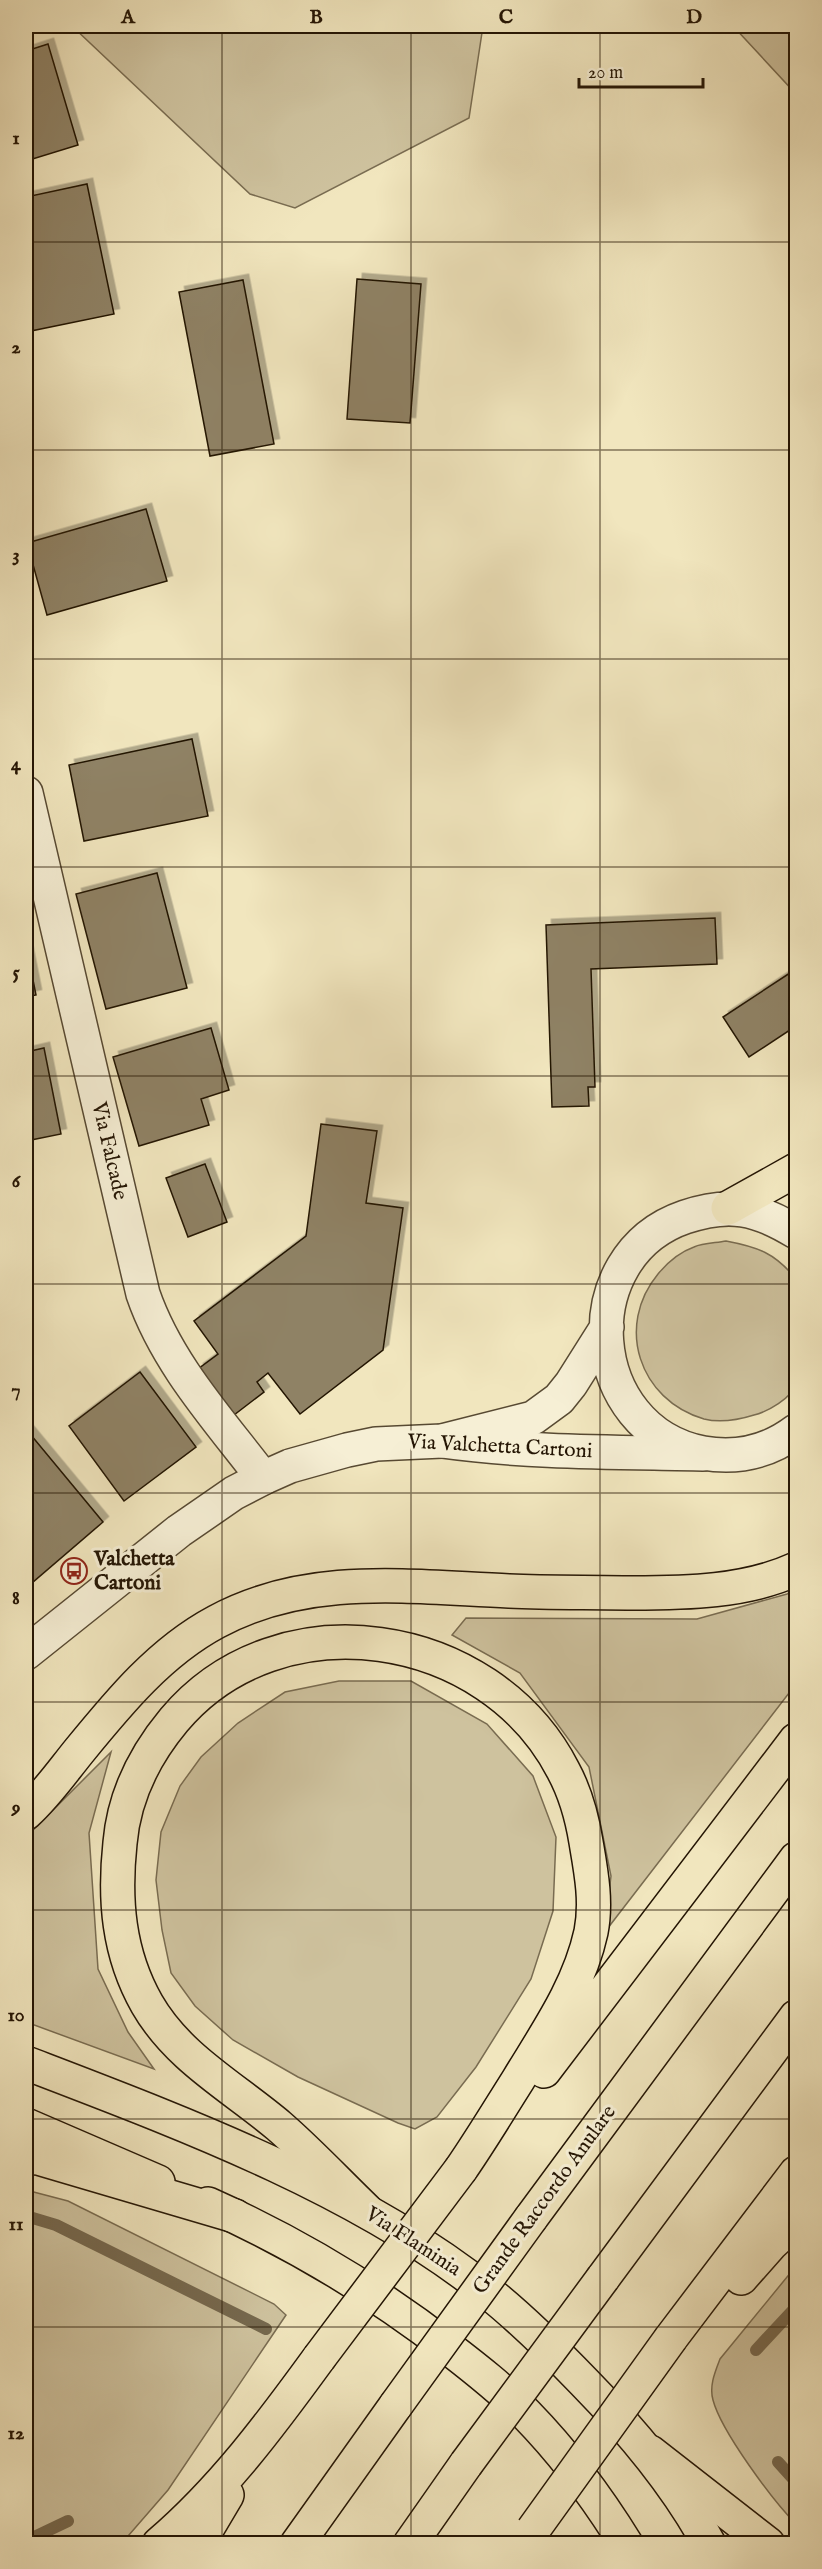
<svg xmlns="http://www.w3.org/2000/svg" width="822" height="2569" viewBox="0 0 822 2569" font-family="'IM FELL English',serif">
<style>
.green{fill:#cec29e;stroke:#796c51;stroke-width:1.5}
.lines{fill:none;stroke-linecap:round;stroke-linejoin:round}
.stream{stroke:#75684e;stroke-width:12}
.building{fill:#8f8265;stroke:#241504;stroke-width:1.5;filter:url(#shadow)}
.minor-casing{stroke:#574932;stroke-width:36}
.tertiary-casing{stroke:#574932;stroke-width:36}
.trunk-casing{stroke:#241504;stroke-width:36}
.motorway-casing{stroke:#241504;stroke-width:36}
.minor{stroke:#f6efd5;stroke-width:33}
.tertiary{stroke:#f6efd5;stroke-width:33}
.trunk{stroke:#f1e6be;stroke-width:33}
.motorway{stroke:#f1e6be;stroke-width:33}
.motorway-bridge-casing{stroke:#241504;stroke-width:36;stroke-linecap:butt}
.motorway-bridge{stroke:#f1e6be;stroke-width:33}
.grid{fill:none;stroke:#241504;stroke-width:1.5;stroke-opacity:0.55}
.labels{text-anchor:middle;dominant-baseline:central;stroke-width:6;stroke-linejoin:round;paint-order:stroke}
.street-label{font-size:21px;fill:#241504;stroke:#f6efd5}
.poi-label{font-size:21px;font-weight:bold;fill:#241504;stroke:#f6efd5;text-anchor:start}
.neatline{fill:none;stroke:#241504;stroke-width:2}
.grid-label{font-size:20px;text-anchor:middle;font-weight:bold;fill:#241504}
</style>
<defs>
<filter id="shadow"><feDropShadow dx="5.5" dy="-5.5" stdDeviation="0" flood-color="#0004"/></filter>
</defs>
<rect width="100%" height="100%" fill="#f1e6be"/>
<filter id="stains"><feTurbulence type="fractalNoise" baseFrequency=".00333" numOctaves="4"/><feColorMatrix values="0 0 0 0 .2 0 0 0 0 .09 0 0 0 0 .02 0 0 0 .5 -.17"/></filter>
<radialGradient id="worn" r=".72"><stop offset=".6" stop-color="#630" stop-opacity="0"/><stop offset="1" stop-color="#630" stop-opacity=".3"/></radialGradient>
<path class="green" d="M72 26H483L469 118 295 208 250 194Z
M733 26H796V94Z
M726 1241C758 1247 775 1253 796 1279 796 1304 796 1330 796 1356 796 1364 799 1376 796 1384 792 1398 767 1412 754 1415 738 1420 720 1423 704 1419 639 1400 615 1326 658 1274 667 1263 680 1252 694 1247 703 1243 716 1243 726 1241Z
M796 1589V1684L604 1933 611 1876 589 1767 520 1673 452 1635 466 1618 697 1619 787 1594Z
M339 1681H411L487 1724 533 1776 556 1837 553 1911 531 1979 476 2067 437 2117 415 2129 398 2123 298 2077 233 2040 195 2006 171 1973 162 1930 156 1880 161 1832 180 1786 201 1757 238 1723 285 1692Z
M111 1752 89 1833 98 1969 128 2032 154 2069 26 2022V1837Z
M26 2190 68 2201 274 2304 286 2315 168 2490 122 2543H26Z
M796 2266V2524C773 2501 721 2431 713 2400 709 2386 715 2372 720 2359Z"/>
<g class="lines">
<path class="stream" d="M26 2216 56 2225 266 2329
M756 2350 796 2307
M778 2462 796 2482
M26 2541 68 2521"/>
</g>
<path class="building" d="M48 44 78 145 26 161V51Z
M87 184 114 314 26 332V197Z
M357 279 421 284 410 423 347 419Z
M243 280 274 444 210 456 179 292Z
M146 509 167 581 47 615 27 543Z
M192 739 208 816 84 841 69 765Z
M157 873 187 988 106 1009 76 894Z
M715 918 717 964 591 969 595 1087H588L589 1106 552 1107 546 925Z
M26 945 36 995 26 997Z
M796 969V1026L749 1057 723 1017Z
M211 1028 229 1090 201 1099 209 1125 139 1146 113 1057Z
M44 1048 61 1134 26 1141V1052Z
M321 1124 377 1131 366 1203 403 1208 383 1350 300 1414 268 1373 257 1382 264 1392 234 1415 198 1369 218 1354 194 1321 306 1236Z
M205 1164 227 1222 188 1237 166 1178Z
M140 1372 196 1447 124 1501 69 1426Z
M26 1429 103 1522 26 1588Z"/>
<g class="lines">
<defs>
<path id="minor" d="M26 793 143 1294C167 1364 219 1420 263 1478
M442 1441C529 1453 616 1452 703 1454"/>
<path id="tertiary" d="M796 1232C757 1208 729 1202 685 1217 571 1256 584 1430 703 1453 737 1459 768 1452 796 1431
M26 1653 179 1531 234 1493 263 1478 290 1466 347 1450 376 1444 442 1441 533 1418 559 1399 571 1384 607 1327"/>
<path id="trunk" d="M26 2063C180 2122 358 2188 488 2292 522 2319 554 2351 584 2382 632 2431 676 2483 709 2544
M26 2125 158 2182
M208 2204C293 2242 375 2291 450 2349 476 2369 503 2390 526 2414 564 2453 597 2497 626 2544"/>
<path id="motorway" d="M728 1208 796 1170
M26 1813C46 1795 62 1772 79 1751 119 1702 160 1652 216 1622 308 1572 410 1587 509 1591 550 1593 591 1592 632 1593 686 1593 746 1592 796 1569
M544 2071 796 1740
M26 2157 38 2158 235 2216
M366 2210C337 2182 309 2152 279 2126 233 2087 178 2058 147 2004 118 1953 114 1899 120 1843 124 1796 144 1756 174 1720 279 1595 489 1627 563 1770 575 1792 582 1817 586 1842 591 1871 597 1902 591 1932 579 1987 547 2032 518 2080 499 2110 481 2140 461 2169
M531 2218 796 1859
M603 2278 796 2017
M741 2278 771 2244 796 2221
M671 2338 796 2173
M650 2452 768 2544
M159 2544C222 2490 271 2424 319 2358
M198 2544 227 2495
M297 2544 396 2405
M410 2544 466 2464"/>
</defs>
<use href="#minor" class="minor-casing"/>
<use href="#tertiary" class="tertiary-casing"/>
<use href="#trunk" class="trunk-casing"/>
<use href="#motorway" class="motorway-casing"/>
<use href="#minor" class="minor"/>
<use href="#tertiary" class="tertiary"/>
<use href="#trunk" class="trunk"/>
<use href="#motorway" class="motorway"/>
<defs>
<path id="motorway-bridge" d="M319 2358 461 2169
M396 2405 531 2218
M466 2464 603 2278
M533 2530 671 2338"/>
</defs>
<use href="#motorway-bridge" class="motorway-bridge-casing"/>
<use href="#motorway-bridge" class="motorway-bridge"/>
</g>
<path class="grid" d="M222 26V2544M411 26V2544M600 26V2544M26 242H796M26 450H796M26 659H796M26 867H796M26 1076H796M26 1284H796M26 1493H796M26 1702H796M26 1910H796M26 2119H796M26 2327H796"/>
<defs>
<symbol id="bus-ring" viewBox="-11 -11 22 22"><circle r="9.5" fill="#f6efd5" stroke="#8f2418" stroke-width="1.5"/><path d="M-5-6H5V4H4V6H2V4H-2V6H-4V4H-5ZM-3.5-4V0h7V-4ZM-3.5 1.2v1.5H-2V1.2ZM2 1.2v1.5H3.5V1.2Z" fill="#8f2418"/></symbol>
</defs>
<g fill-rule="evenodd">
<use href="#bus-ring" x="59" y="1556" width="30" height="30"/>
</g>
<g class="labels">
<g class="street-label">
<text transform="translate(109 1151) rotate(77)">Via Falcade</text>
<text transform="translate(500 1447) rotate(3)">Via Valchetta Cartoni</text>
<text transform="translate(545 2200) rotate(-54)">Grande Raccordo Anulare</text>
<text transform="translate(413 2242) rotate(33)">Via Flaminia</text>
</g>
<g class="poi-label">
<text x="94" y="1559">Valchetta<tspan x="94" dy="24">Cartoni</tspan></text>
</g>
</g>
<rect width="822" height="2569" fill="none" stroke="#f1e6be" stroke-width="66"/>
<path d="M579 78v9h124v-9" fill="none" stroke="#241504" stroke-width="3"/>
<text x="588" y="78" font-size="18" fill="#241504" stroke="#f6efd5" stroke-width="4.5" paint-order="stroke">20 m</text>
<rect x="33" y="33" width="756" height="2503" class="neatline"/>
<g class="grid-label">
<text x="128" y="23">A</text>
<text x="316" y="23">B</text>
<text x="506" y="23">C</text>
<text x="694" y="23">D</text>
<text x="16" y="144">1</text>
<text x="16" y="353">2</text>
<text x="16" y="561">3</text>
<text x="16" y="770">4</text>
<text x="16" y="978">5</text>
<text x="16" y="1187">6</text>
<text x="16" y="1396">7</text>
<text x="16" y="1604">8</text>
<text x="16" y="1813">9</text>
<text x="16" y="2021">10</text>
<text x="16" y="2230">11</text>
<text x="16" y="2439">12</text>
</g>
<rect width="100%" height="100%" filter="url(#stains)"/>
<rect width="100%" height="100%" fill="url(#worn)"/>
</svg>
